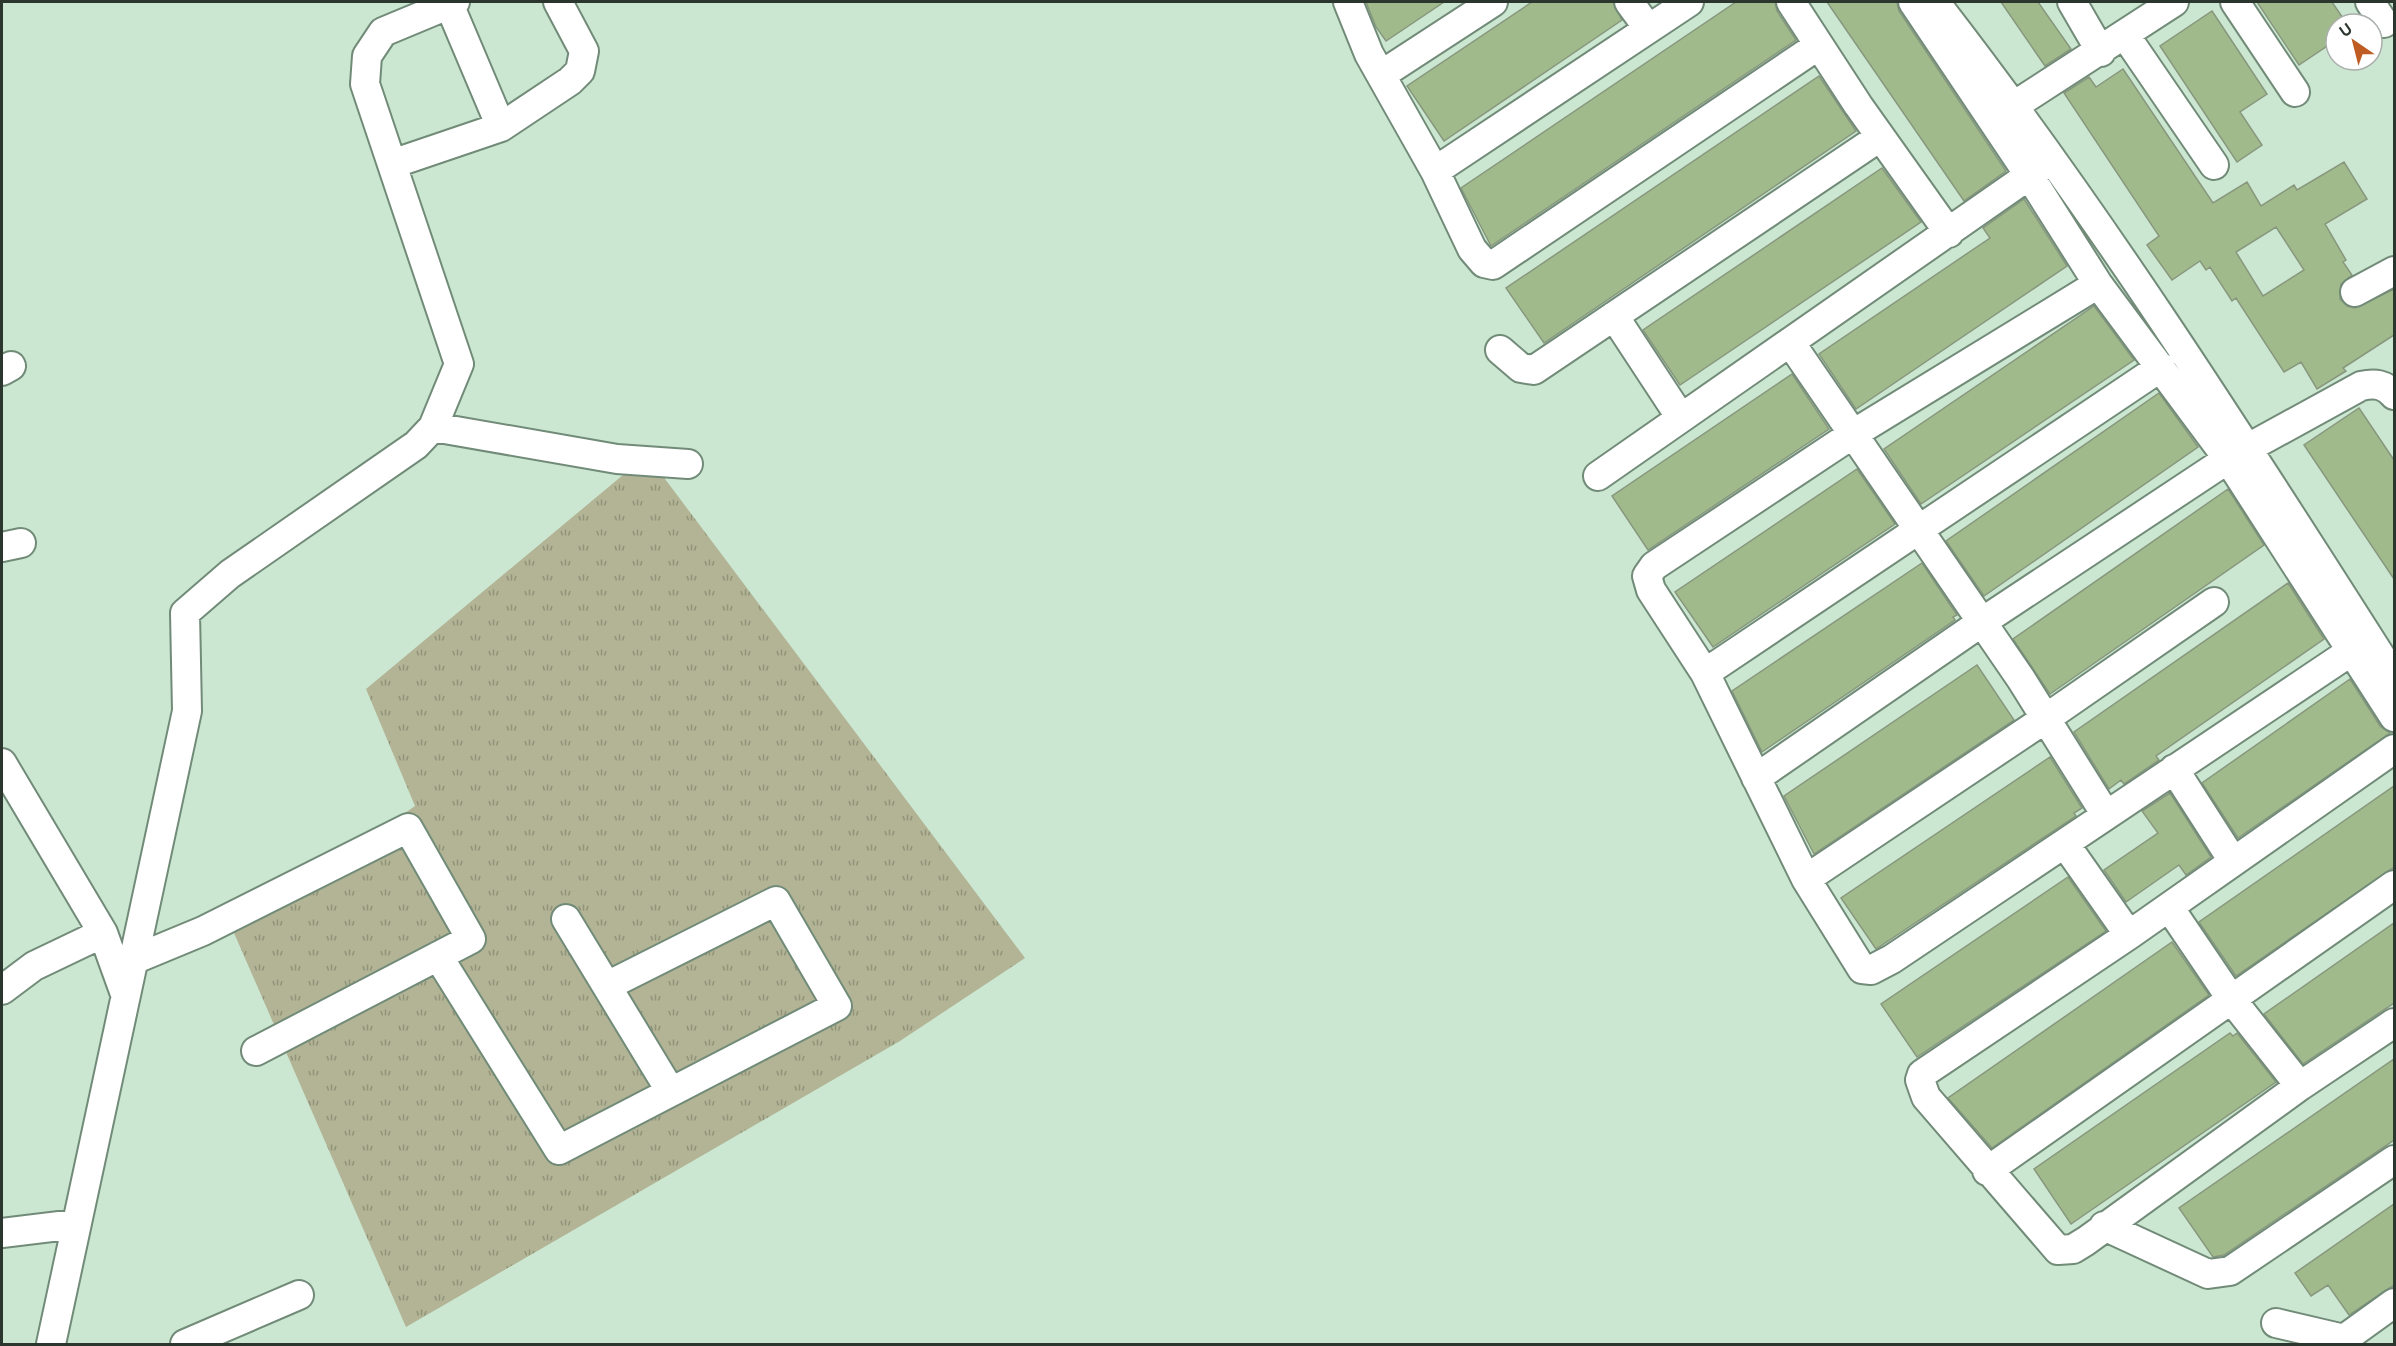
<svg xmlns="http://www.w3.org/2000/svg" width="2396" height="1346" viewBox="0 0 2396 1346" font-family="Figtree,sans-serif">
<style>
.grass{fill:url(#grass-tufts)}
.building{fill:#a0ba8c;stroke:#88977d;stroke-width:1.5;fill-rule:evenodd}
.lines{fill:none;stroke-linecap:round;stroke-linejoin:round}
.street-casing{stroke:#718b78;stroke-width:32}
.street{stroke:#fff;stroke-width:28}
</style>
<defs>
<pattern id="grass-tufts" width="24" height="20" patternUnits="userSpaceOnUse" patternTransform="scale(1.5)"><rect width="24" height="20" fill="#b2b495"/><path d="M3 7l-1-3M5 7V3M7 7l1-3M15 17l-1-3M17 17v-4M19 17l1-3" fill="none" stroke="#91937a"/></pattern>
</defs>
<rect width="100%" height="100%" fill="#cbe7d2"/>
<path class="grass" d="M647 455 1025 958 900 1041 406 1327 234 933 415 806 366 689Z"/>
<path class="building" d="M1366 2H1444L1386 41 1376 27Z
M1532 2H1613L1622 20 1444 141 1407 86Z
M1736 2H1775L1777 11 1796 40 1491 246 1461 188Z
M1827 2H1897L1899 11 2006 171 1964 201Z
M2001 2H2038L2071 49 2045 66Z
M2257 2H2332L2347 24H2336V40L2299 65Z
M2212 11 2267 94 2240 112 2262 145 2237 162 2160 46Z
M2123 69 2213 203 2247 182 2261 206 2294 185 2297 190 2344 162 2367 199 2325 224 2346 260 2343 262 2352 275 2341 284 2340 299 2347 306 2355 308 2394 289V335L2343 368 2346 371 2317 389 2301 362 2284 372 2236 298 2232 301 2210 267 2206 270 2200 261 2172 280 2147 245 2159 236 2064 93 2089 77 2096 87ZM2276 227 2304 270 2263 296 2236 252Z
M1819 76 1856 131 1544 343 1506 288Z
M1882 168 1921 222 1680 385 1643 330Z
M2024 199 2067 266 1856 409 1819 354 1990 238 1983 228Z
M2094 306 2134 360 1921 504 1884 449Z
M1792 374 1829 429 1648 550 1612 496Z
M2159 393 2198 447 1984 596 1946 541Z
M2359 408 2394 460V579L2304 445Z
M1857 469 1895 524 1713 647 1675 592Z
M2228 489 2264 545 2050 694 2013 639Z
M1922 563 1957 615 1953 617 1955 620 1762 752 1732 691Z
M2288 583 2324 639 2156 756 2159 760 2124 784 2121 780 2109 789 2074 732Z
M1977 665 2014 720 1814 854 1784 796Z
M2350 679 2380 726 2390 733 2238 838 2202 783Z
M2050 757 2082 808 2074 813 2076 816 1876 949 1841 898Z
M2394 786V867L2236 976 2199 922Z
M2170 793 2211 857 2186 875 2179 865 2126 902 2104 870 2158 833 2142 811Z
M2068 877 2106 931 1917 1057 1881 1004Z
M2394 923V1003L2303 1064 2264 1014Z
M2172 942 2209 995 1992 1148 1948 1098Z
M2230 1033 2233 1036 2237 1033 2276 1082 2071 1224 2034 1169Z
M2394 1059V1140L2224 1255 2213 1257 2179 1208Z
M2394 1204V1285L2349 1315 2328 1285 2311 1296 2295 1273Z"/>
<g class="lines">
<defs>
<path id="street" d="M1348 2 1369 54 1435 171 1472 249 1484 263 1493 265 1819 45
M1629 2 1648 28
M1791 2 1858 105 1949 233
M1913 2 2029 175 2098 284 2228 459 2394 717
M1935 2C2102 217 2248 448 2394 677
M2072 2 2101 52
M2235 2 2295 92
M2370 2 2384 23
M449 4 501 127
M2125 35 2214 165
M1381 75 1493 2
M2001 117 2015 105 2174 2
M392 164 501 127 570 81 580 71 584 51 558 2
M1435 171 1689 2
M2098 284 1853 434 1654 566 1647 576 1651 590 1705 673 1806 879 1862 969 1871 970 1892 959 2350 652
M2355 292 2394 271
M1614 316 1681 418
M1790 342 2021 679 2106 815
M1500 350 1521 368 1534 370 1880 137
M2 371 11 366
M433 427 617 459 688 464
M1598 476 2044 165
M2 547 21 543
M1705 673 2161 367
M2394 749 2129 935 1922 1074 1920 1080 1926 1097 2058 1250 2073 1249 2086 1241 2300 1086 2394 1023
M2 763 103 933 125 994
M2174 769 2233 861
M1756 778 1982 622 2228 459 2361 386C2375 383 2385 384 2394 395
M2065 844 2129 935
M1806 879 2045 719 2214 602
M2169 907 2232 1000 2300 1086
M566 919 671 1092
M438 956 559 1150 837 1006 776 901 607 986
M133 960 203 931 408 828 471 939 256 1051
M2 990 34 966 103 933
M1987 1171 2394 885
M2104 1226 2208 1274 2230 1271 2394 1160
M2 1233 76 1224
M2276 1323 2344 1339 2394 1303
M51 1344 187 711 185 613 230 574 416 445 433 427 459 364 365 84 367 56 383 32 455 2
M185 1344 299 1295"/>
</defs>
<use href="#street" class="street-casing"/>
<use href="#street" class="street"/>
</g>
<rect width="2396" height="1346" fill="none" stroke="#2b362e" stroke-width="6"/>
<g transform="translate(2354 42) rotate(325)"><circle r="28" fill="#ffffff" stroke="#aaafab" stroke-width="1.5"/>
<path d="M0-4.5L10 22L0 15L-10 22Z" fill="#bf5c23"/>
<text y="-9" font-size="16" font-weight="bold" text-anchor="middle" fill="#2b362e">U</text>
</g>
</svg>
